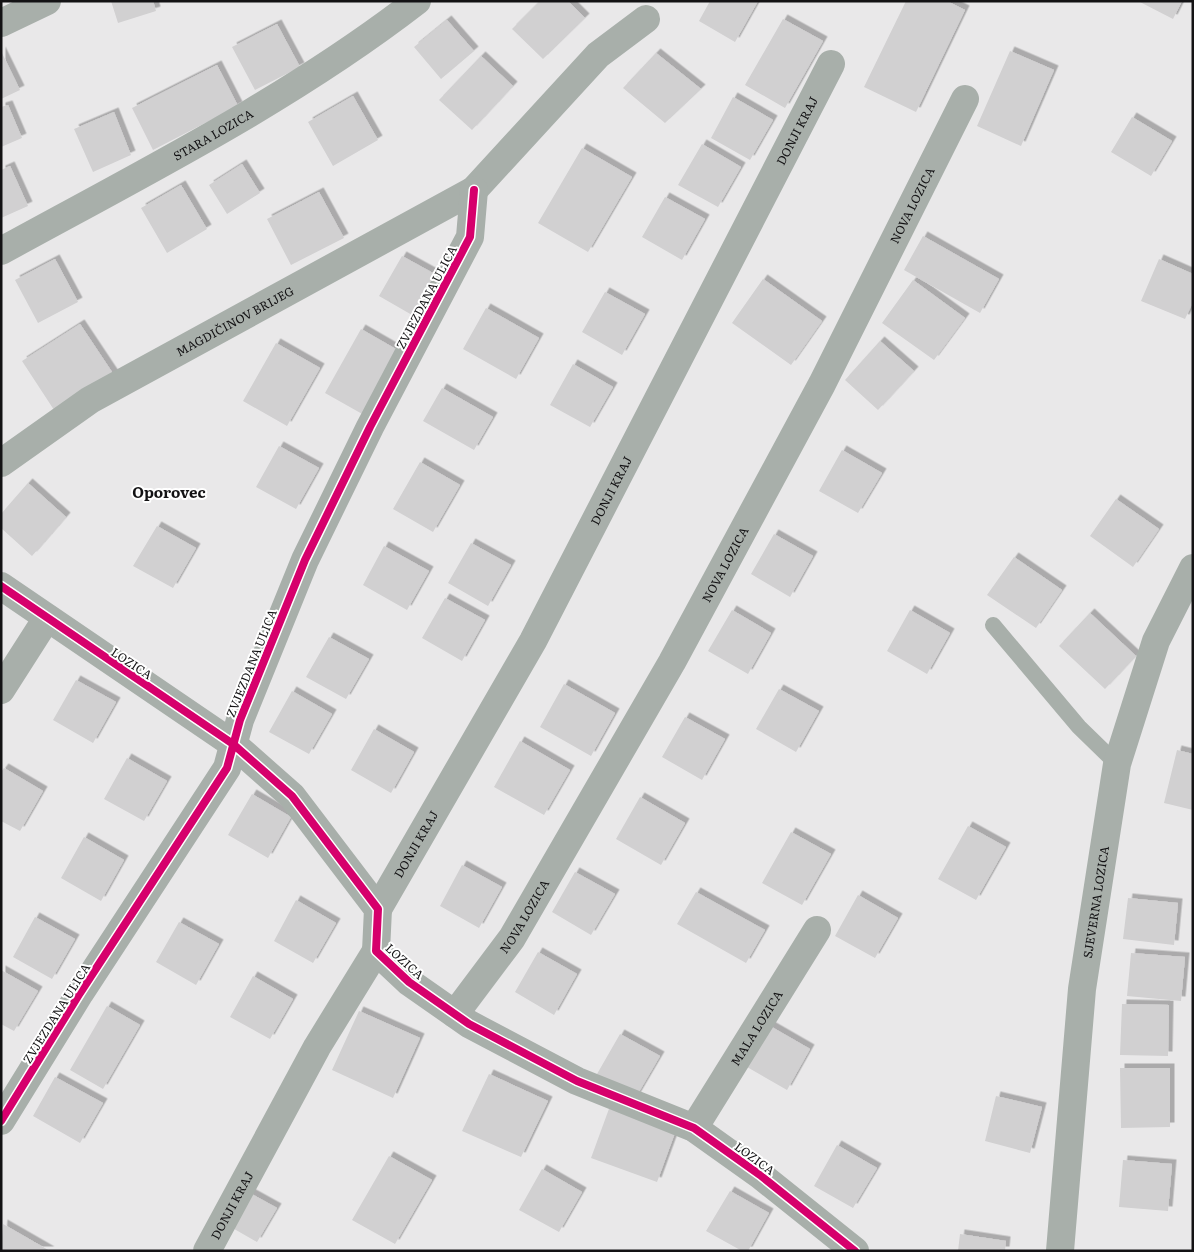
<svg xmlns="http://www.w3.org/2000/svg" width="1194" height="1252" viewBox="0 0 1194 1252" font-family="Literata,serif">
<style>
.building{fill:#d1d0d1;filter:url(#shadow)}
.lines{fill:none;stroke-linecap:round;stroke-linejoin:round}
.service{stroke:#a8afaa;stroke-width:16}
.minor{stroke:#a8afaa;stroke-width:28}
.cycleway-casing{stroke:#fff;stroke-width:11}
.cycleway{stroke:#d6006c;stroke-width:8}
.labels{text-anchor:middle;dominant-baseline:central;stroke-width:4;stroke-linejoin:round;paint-order:stroke}
.street-label{font-size:12px;fill:#131214;stroke:#fff}
.quarter-label{font-size:15px;font-weight:bold;fill:#131214;stroke:#fff}
</style>
<defs>
<filter id="shadow"><feDropShadow dx="4.5" dy="-4.5" stdDeviation="0" flood-color="#0004"/></filter>
</defs>
<rect width="100%" height="100%" fill="#e9e8e9"/>
<path class="building" d="M111 1H153L156 11 118 23Z
M540 1H568L585 18 543 59 512 29Z
M710 1H758L735 42 699 21Z
M906 1H947L965 10 916 112 864 87Z
M1138 1H1182L1173 19Z
M783 19 823 41 785 108 745 85Z
M447 20 474 51 441 79 414 47Z
M277 24 300 67 255 90 232 47Z
M1 51 20 90 1 99Z
M1010 51 1054 70 1021 146 977 126Z
M656 53 701 89 665 123 623 88Z
M481 56 513 86 472 130 439 100Z
M217 65 238 106 153 150 132 108Z
M353 96 378 140 333 166 308 122Z
M733 97 773 120 750 160 711 138Z
M8 105 22 138 1 147V107Z
M114 112 131 155 93 172 74 129Z
M1132 117 1172 141 1151 176 1111 152Z
M702 144 741 167 718 207 678 185Z
M582 148 632 177 588 252 538 223Z
M242 164 260 193 227 214 209 185Z
M10 166 28 206 1 218V170Z
M181 185 207 229 167 253 141 208Z
M319 192 344 238 291 265 267 219Z
M665 197 705 219 682 260 642 237Z
M923 236 999 279 980 313 904 270Z
M402 256 442 278 419 319 379 296Z
M55 259 78 302 38 323 15 280Z
M1159 259 1193 274V302L1185 319 1141 301Z
M763 279 822 321 791 365 732 323Z
M913 280 965 318 934 360 882 323Z
M605 292 645 314 622 355 582 332Z
M486 308 539 338 516 379 463 349Z
M80 324 114 375 56 413 22 361Z
M361 329 401 352 364 415 325 393Z
M880 341 914 371 878 410 845 380Z
M276 343 320 368 287 426 243 401Z
M573 364 613 387 590 427 550 405Z
M442 388 493 417 474 450 423 421Z
M279 446 319 468 296 509 256 487Z
M842 450 882 473 858 513 819 491Z
M420 462 460 485 433 532 393 509Z
M28 483 66 517 32 556 1 528V514Z
M1116 499 1159 529 1133 567 1090 536Z
M157 526 196 548 173 588 133 566Z
M774 534 813 556 790 597 751 574Z
M471 543 511 565 488 606 448 583Z
M384 546 429 571 407 610 363 585Z
M1014 557 1062 590 1036 628 987 595Z
M445 598 485 620 462 661 422 638Z
M732 610 771 633 748 674 708 651Z
M910 610 950 633 927 674 887 651Z
M1090 613 1136 656 1105 689 1059 646Z
M329 637 369 659 346 699 306 677Z
M76 680 116 702 93 743 53 720Z
M564 684 615 713 591 756 540 727Z
M779 689 819 711 796 752 756 729Z
M292 691 332 714 309 754 269 732Z
M685 717 725 739 702 780 662 757Z
M374 729 414 752 391 793 351 770Z
M520 741 570 770 544 815 494 787Z
M1177 750 1193 754V810L1164 803Z
M127 758 167 781 144 821 104 799Z
M4 768 43 791 20 831 1 821V772Z
M252 794 291 817 268 858 228 835Z
M640 797 685 823 661 865 616 839Z
M968 826 1006 847 976 900 938 879Z
M791 832 831 854 802 905 762 883Z
M84 837 124 860 101 901 61 878Z
M462 865 502 887 479 928 440 906Z
M575 872 615 894 591 935 552 912Z
M696 892 765 930 746 963 677 924Z
M858 895 898 918 875 958 835 936Z
M1128 898 1178 903 1174 945 1123 939Z
M296 900 336 923 313 963 274 941Z
M35 917 75 939 52 979 13 957Z
M179 922 219 944 196 985 156 962Z
M538 952 577 974 554 1015 515 992Z
M1131 953 1185 957 1181 1001 1127 996Z
M1 970 38 991 14 1031 1 1024Z
M253 976 293 999 270 1039 230 1017Z
M1122 1004 1169 1005 1168 1056 1120 1055Z
M107 1006 140 1025 103 1089 70 1070Z
M359 1011 420 1038 393 1098 332 1070Z
M770 1026 810 1049 787 1090 747 1067Z
M620 1034 660 1056 636 1097 597 1074Z
M1120 1068H1170V1127L1121 1128Z
M489 1074 548 1101 521 1157 462 1131Z
M55 1077 103 1103 80 1143 33 1116Z
M996 1096 1042 1107 1030 1153 985 1141Z
M610 1106 676 1130 657 1182 591 1158Z
M837 1145 877 1168 853 1208 814 1186Z
M389 1156 432 1180 395 1244 352 1220Z
M1123 1160 1172 1164 1168 1211 1119 1207Z
M542 1169 582 1192 559 1232 519 1210Z
M730 1191 769 1213 748 1251H742L706 1231Z
M248 1192 277 1208 257 1242 229 1226Z
M3 1224 50 1251H1Z
M960 1234 1006 1241 1005 1251H958Z"/>
<g class="lines">
<path class="service" d="M993 625 1079 727 1117 764"/>
<g class="minor">
<path d="M1 23 47 1"/>
<path id="s1" d="M1 251C143 173 289 100 417 1"/>
<path id="s2" d="M1 463 90 400 474 190 598 55 646 19"/>
<path d="M1 586 233 744 292 796 378 909 376 951 409 982 469 1024 577 1081 694 1128 760 1175 855 1251"/>
<path d="M1 690 47 618"/>
<path id="s3" d="M378 909 533 641 831 64"/>
<path id="s4" d="M455 1014 512 938 672 662 822 384 965 99"/>
<path d="M1 1121 80 993 227 768 240 720 305 560 370 427 470 237 474 190"/>
<path id="s5" d="M694 1128 817 930"/>
<path id="s6" d="M207 1251 317 1047 376 951"/>
<path id="s7" d="M1060 1251 1082 989 1117 764 1156 641 1193 568"/>
</g>
<defs>
<path id="cycleway" d="M1 586 233 744 292 796 378 909 376 951 409 982 469 1024 577 1081 694 1128 760 1175 855 1251
M1 1121 80 993 227 768 240 720 305 560 370 427 470 237 474 190"/>
</defs>
<use href="#cycleway" class="cycleway-casing"/>
<use href="#cycleway" class="cycleway"/>
</g>
<g class="labels">
<g class="street-label">
<text stroke="none"><textPath href="#s3" startOffset="884">DONJI KRAJ</textPath></text>
<text stroke="none"><textPath href="#s1" startOffset="242">STARA LOZICA</textPath></text>
<text stroke="none"><textPath href="#s4" startOffset="930">NOVA LOZICA</textPath></text>
<text transform="translate(426 297) rotate(-62)">ZVJEZDANA ULICA</text>
<text stroke="none"><textPath href="#s2" startOffset="274">MAGDIČINOV BRIJEG</textPath></text>
<text stroke="none"><textPath href="#s3" startOffset="479">DONJI KRAJ</textPath></text>
<text stroke="none"><textPath href="#s4" startOffset="525">NOVA LOZICA</textPath></text>
<text transform="translate(132 663) rotate(34)">LOZICA</text>
<text transform="translate(251 663) rotate(-68)">ZVJEZDANA ULICA</text>
<text stroke="none"><textPath href="#s3" startOffset="75">DONJI KRAJ</textPath></text>
<text stroke="none"><textPath href="#s7" startOffset="351">SJEVERNA LOZICA</textPath></text>
<text stroke="none"><textPath href="#s4" startOffset="120">NOVA LOZICA</textPath></text>
<text transform="translate(405 961) rotate(42)">LOZICA</text>
<text transform="translate(56 1013) rotate(-58)">ZVJEZDANA ULICA</text>
<text stroke="none"><textPath href="#s5" startOffset="118">MALA LOZICA</textPath></text>
<text transform="translate(755 1158) rotate(36)">LOZICA</text>
<text stroke="none"><textPath href="#s6" startOffset="52">DONJI KRAJ</textPath></text>
</g>
<g class="quarter-label">
<text x="169" y="491">Oporovec</text>
</g>
</g>
<rect width="1194" height="1252" fill="none" stroke="#131214" stroke-width="5"/>
</svg>
